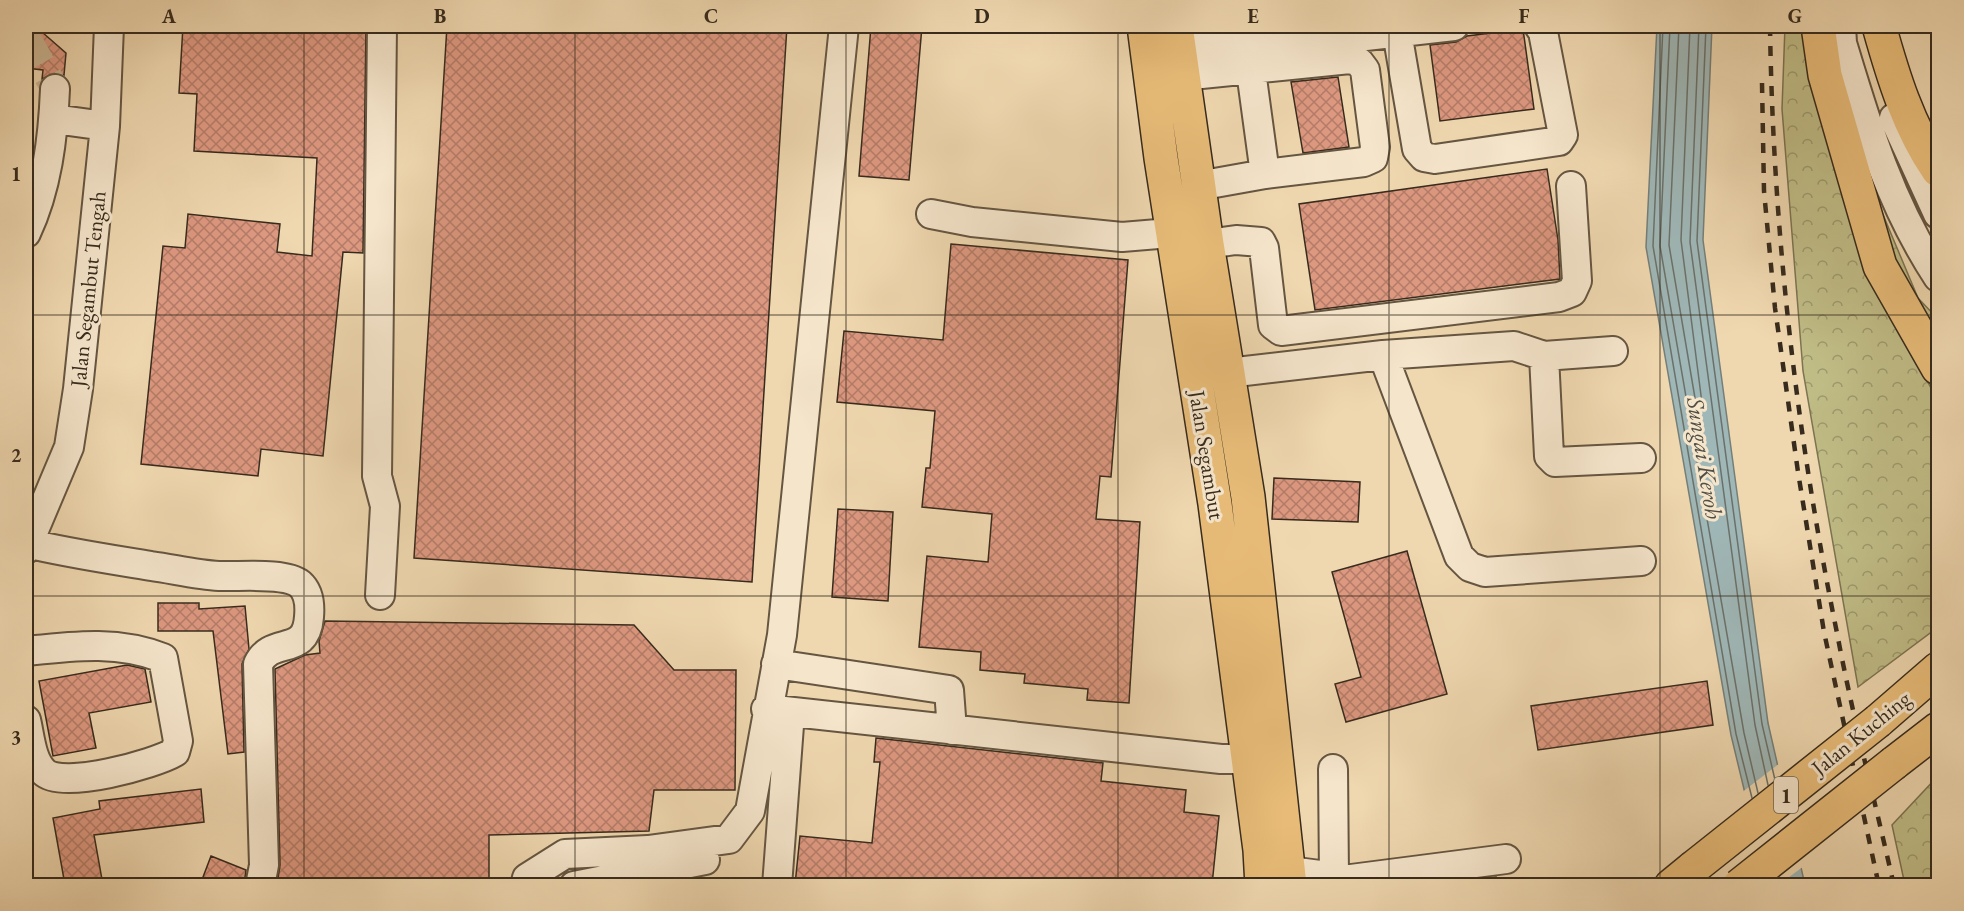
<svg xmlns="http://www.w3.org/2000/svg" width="1964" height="911" viewBox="0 0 1964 911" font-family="'EB Garamond',serif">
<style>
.forest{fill:url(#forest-crowns);stroke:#7c7452;stroke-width:1.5}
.water{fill:#9fb7b7;stroke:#757f79;stroke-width:1.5}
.pier{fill:#efd7af}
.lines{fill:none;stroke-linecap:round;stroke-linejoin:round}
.shore{stroke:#6b716a;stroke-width:1.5}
.building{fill:url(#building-cross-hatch);stroke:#372b1d;stroke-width:1.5}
.minor-tunnel{stroke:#cab592;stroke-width:28;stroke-dasharray:28 14;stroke-linecap:butt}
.minor-casing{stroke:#655642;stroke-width:32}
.major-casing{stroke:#372b1d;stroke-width:36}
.highway-casing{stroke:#372b1d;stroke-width:36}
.minor{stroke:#f5e5cb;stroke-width:28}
.major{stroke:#e8bc78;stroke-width:33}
.highway{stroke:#e8bc78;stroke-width:33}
.rail{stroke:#372b1d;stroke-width:4.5;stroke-dasharray:10 10;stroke-linecap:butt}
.highway-bridge-casing{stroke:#372b1d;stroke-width:36;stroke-linecap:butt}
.highway-bridge{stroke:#e8bc78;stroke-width:33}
.grid{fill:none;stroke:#372b1d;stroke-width:1.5;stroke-opacity:0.55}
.labels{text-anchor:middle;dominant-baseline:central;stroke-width:6;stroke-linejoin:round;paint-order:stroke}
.shield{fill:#f5e5cb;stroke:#706351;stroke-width:1.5}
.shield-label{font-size:21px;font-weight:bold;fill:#372b1d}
.street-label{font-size:22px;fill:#372b1d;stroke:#f5e5cb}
.water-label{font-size:24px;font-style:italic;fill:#514e44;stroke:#f5e5cb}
.neatline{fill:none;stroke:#372b1d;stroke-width:2}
.grid-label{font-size:20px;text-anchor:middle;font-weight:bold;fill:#372b1d}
</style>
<defs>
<pattern id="forest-crowns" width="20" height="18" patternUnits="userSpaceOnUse" patternTransform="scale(1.5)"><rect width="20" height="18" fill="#c0bc86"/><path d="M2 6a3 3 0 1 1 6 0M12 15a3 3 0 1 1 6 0" fill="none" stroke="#9d996d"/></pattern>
<pattern id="building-cross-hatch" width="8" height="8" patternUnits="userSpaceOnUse" patternTransform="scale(1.5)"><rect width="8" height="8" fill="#dd9880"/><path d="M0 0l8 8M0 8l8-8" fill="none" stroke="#b47c68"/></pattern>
</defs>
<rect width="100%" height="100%" fill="#efd7af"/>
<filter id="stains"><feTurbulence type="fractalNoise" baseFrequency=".00333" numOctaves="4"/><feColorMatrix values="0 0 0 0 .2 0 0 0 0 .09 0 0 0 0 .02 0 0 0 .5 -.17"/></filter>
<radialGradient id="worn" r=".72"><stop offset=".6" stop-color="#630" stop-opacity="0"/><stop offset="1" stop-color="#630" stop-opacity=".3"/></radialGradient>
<path class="forest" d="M1785 26H1809L1807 66 1879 292 1938 401V627L1858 687 1803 371 1782 109Z
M1871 186 1918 298 1938 319V352L1887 269Z
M1938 776V885H1905L1892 825Z"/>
<path class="water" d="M1657 26H1712L1703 240 1768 723 1805 885H1767L1731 735 1646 247Z"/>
<path class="pier" d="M1780 763 1804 866 1777 886H1763L1741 793Z"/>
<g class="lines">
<path class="shore" d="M1663 26 1653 246 1736 734 1752 798
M1670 26 1660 246 1744 733 1758 793
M1679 26 1669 245 1696 404 1699 406 1702 403 1681 240 1690 26
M1699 26 1690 242 1755 725 1768 785
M1706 26 1697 241 1762 724 1775 780"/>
</g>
<path class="building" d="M26 26H35L66 53 64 75 55 73 42 79 43 70 26 68Z
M183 26H366L363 253 343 252 323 456 261 449 258 476 141 464 163 246 185 248 188 214 280 224 277 252 312 256 317 158 194 151 197 94 179 93Z
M447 26H787L752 582 414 558Z
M871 26H922L909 180 859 176Z
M1523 29 1534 109 1440 121 1430 45 1456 42 1467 36Z
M1338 77 1349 147 1303 153 1291 82Z
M1547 169 1558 240 1560 279 1315 310 1299 204Z
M951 244 1128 260 1111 477 1100 476 1096 519 1140 522 1129 703 1087 700 1088 689 1024 683 1025 674 980 670 981 652 919 647 927 556 988 562 992 514 922 507 926 468H930L935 411 837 402 844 331 943 340Z
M1274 478 1360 482 1358 522 1272 519Z
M838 509 893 512 888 601 832 597Z
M1407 551 1447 694 1346 722 1335 684 1361 677 1332 572Z
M158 603H199V609L245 606 249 649 242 664 244 752 228 754 213 631H158Z
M325 621 634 625 674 670H736L735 790H654L649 831 489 835V885H277L280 865 275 669 305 655 320 653 319 641Z
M127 665 145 669 151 702 89 713 96 748 53 756 39 681Z
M1707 681 1713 725 1538 750 1531 706Z
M876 738 1103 763 1101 781 1186 790 1184 812 1219 816 1212 885H795L800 836 872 843 880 762H874Z
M201 789 204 822 94 835 103 885H65L53 818 100 809 99 801Z
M211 856 246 870 244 885H200Z
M1496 877 1497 885H1430Z"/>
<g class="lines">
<path class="minor-tunnel" d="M26 42H29L55 89"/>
<defs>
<path id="minor" d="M1841 26 1842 43C1867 126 1890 204 1938 277
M1397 32 1417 149 1424 157 1435 159 1559 141 1563 135 1543 32 1539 26
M1178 34 1264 26
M1181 57 1454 26
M1251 71 1265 174
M1162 78 1350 59 1359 62 1365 70 1375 147 1373 158 1364 162 1265 174 1198 186
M1894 118 1938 214
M54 119 105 126
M931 214 972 222 1122 237 1194 231
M26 233C47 189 53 138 55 89
M1207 244 1236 240 1261 242 1264 248 1273 325 1281 331 1559 297 1572 292 1577 281 1571 186
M1383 355 1514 346 1544 356 1613 351
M1544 356 1549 456 1555 462 1641 458
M1228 373 1383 355 1459 556 1470 567 1485 572 1641 561
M26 543C67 553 109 559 151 566 173 569 197 575 219 576 239 577 285 572 300 584 309 592 310 606 309 617 306 658 272 635 258 664L264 865 260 886
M26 549 69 447 78 389 105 126 109 26
M380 595 385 506 377 476 382 26
M26 651C73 646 118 640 163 658L178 741 175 752C155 764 62 790 44 772 31 760 30 736 26 720
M776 664 949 690 952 730
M766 709 1221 759H1248
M1333 769 1334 877
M1289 871 1351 879 1506 859
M525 886 527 878 565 854 648 850 729 839 750 811 782 635 844 26
M574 886 705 860
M777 886 790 712"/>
<path id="major" d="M1144 26 1161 158 1215 504 1260 850 1262 886
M1176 26 1207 244 1248 497 1290 886"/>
<path id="highway" d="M1818 26 1825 75 1880 266 1938 368
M1879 26C1893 76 1908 126 1938 170
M1878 721 1938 669
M1894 763 1938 729
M1671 886 1693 868"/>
</defs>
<use href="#minor" class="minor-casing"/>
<use href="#major" class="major-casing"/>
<use href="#highway" class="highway-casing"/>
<use href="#minor" class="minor"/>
<use href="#major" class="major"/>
<use href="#highway" class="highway"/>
<path class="rail" d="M1770 26C1773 230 1796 432 1837 633 1853 718 1875 801 1894 886
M1762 83 1764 191 1775 308 1798 472 1824 632 1879 886"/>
<defs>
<path id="highway-bridge" d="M1693 868 1878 721
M1739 886 1894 763"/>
</defs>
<use href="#highway-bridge" class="highway-bridge-casing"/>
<use href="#highway-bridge" class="highway-bridge"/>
</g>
<path class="grid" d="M304 26V886M575 26V886M846 26V886M1118 26V886M1389 26V886M1660 26V886M26 315H1938M26 596H1938"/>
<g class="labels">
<rect class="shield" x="1774" y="777" width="24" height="36" rx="4.5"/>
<g class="shield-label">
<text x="1786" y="795">1</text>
</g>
<g class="street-label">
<text transform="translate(88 289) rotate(-84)">Jalan Segambut Tengah</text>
<text transform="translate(1207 455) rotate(81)">Jalan Segambut</text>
<text transform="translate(1861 733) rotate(-39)">Jalan Kuching</text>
</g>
<g class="water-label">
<text transform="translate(1705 458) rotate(81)">Sungai Keroh</text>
</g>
</g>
<rect width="1964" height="911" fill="none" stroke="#efd7af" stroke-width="66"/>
<rect x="33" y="33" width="1898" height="845" class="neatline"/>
<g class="grid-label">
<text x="169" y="23">A</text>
<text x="440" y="23">B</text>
<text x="711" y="23">C</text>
<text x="982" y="23">D</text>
<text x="1253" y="23">E</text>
<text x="1524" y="23">F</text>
<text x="1795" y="23">G</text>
<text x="16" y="181">1</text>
<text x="16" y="462">2</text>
<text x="16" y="744">3</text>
</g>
<rect width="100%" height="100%" filter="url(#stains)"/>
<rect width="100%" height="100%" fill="url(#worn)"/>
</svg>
